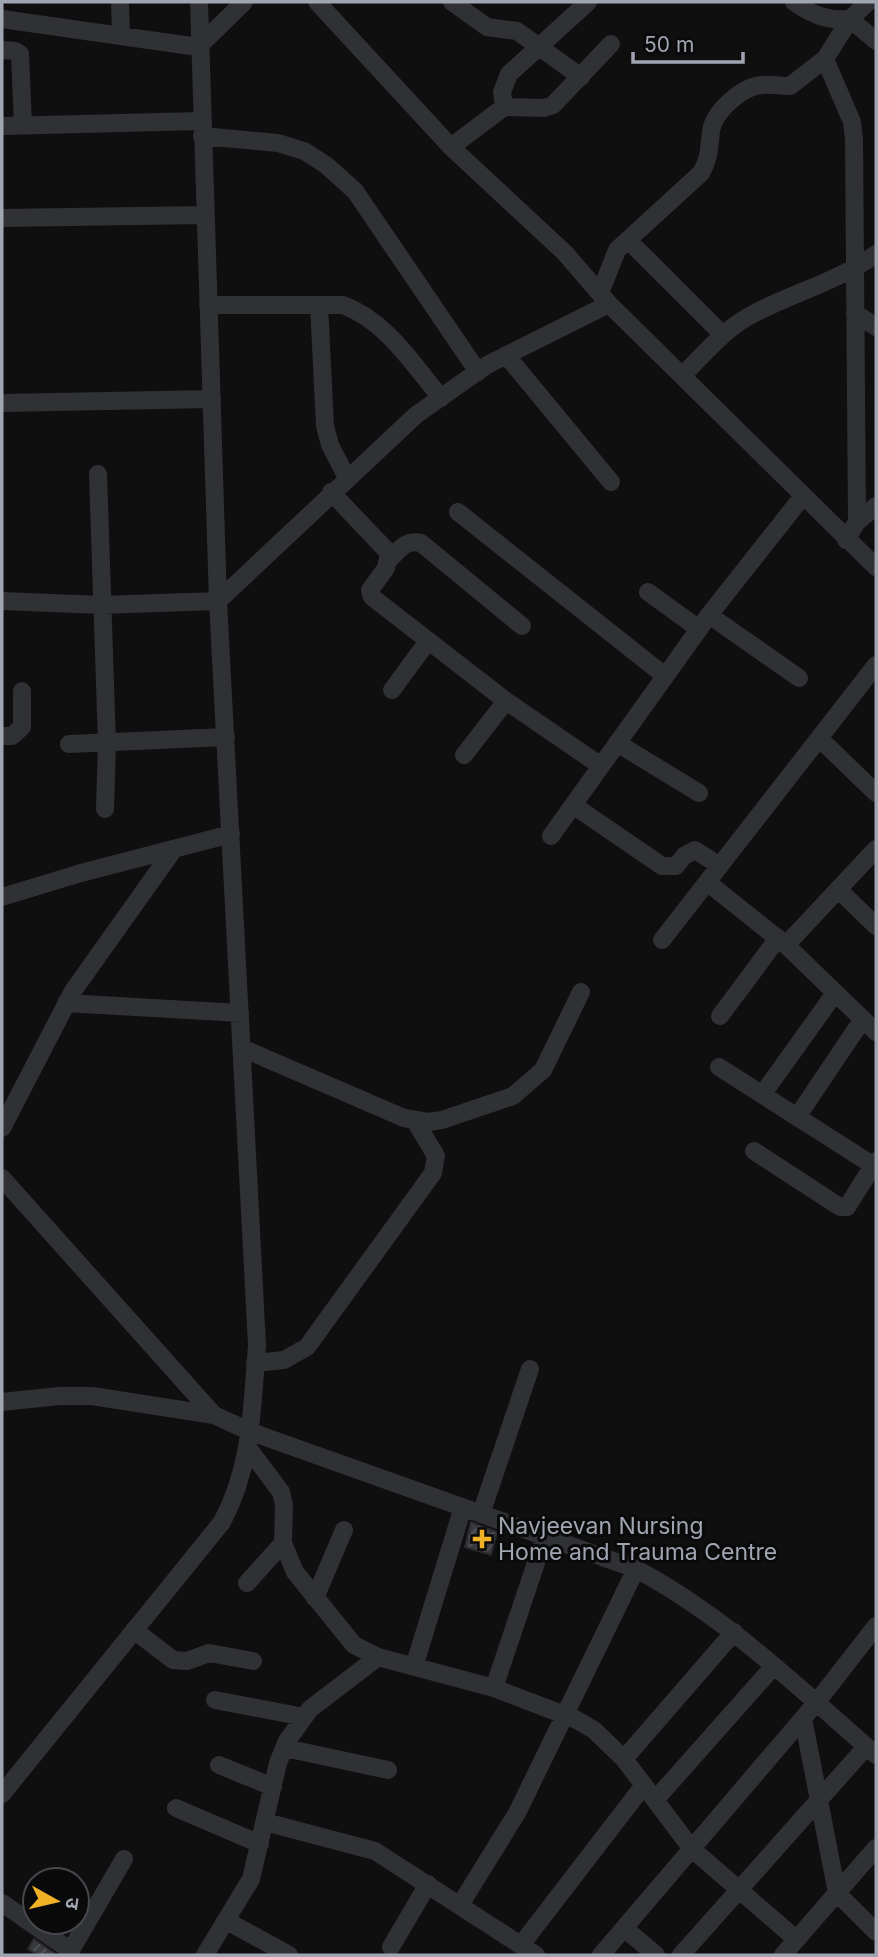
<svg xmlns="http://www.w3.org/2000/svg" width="878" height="1957" viewBox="0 0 878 1957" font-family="Inter,'Noto Sans Devanagari',sans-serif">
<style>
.building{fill:url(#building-hatch);stroke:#29292c;stroke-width:2}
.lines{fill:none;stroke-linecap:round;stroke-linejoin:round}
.minor{stroke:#303135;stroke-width:18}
.poi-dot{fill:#f1b126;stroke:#0a0a0b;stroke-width:2.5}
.labels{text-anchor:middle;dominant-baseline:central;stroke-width:6;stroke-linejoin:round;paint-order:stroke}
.poi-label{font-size:23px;fill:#a0a5b2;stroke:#0a0a0b;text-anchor:start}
</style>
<defs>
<pattern id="building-hatch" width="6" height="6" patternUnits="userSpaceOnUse" patternTransform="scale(1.75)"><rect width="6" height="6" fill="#393a3e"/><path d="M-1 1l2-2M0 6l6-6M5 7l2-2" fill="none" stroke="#525458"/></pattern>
</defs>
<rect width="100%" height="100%" fill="#0f0f10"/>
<path class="building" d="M471 1522 497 1532 491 1555 465 1547Z
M34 1939 57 1955H38L28 1949Z"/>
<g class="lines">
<path class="minor" d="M120 2 121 36
M317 2 451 147 565 253 609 304 876 567
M452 2 487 27 517 31 581 77
M794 2C813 15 827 21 850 19L868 2
M2 19 198 47 244 2
M2 50 15 51 20 54 23 125
M504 107 502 92 509 74 588 2
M2 126 201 121
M202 136 278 143 304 151 326 165 355 191 478 372
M451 147 504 107 544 108 553 105 611 44
M2 218 205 215
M628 240 723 335
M600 293 617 250 701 173C710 158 709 147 711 131 714 111 743 86 762 85 772 84 781 86 790 86L825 59
M208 305H343C386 321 412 363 441 398
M319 305 325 426 330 445 347 478
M855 313 876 327
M506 355 611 482
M682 376C704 354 726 327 755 313 795 292 839 281 876 254
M2 403 212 399
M98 474 107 743 105 809
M331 492 389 553 386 568 370 590 372 597 506 701 601 766
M458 512 665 676
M857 522 876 506
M846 540 857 522 854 139 852 122 825 59 850 19 876 41
M389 560C399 550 406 539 421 543L522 626
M648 592 699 629
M2 601 101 605 218 601 416 415 487 365 609 304
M709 615 799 678
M392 690 428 641
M2 736H12L22 727V691
M819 738 876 793
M617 743 699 793
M69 744 226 737
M464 755 506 701
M573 805 662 866H676L684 856 695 850 720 866
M551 836 709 615 803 496
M707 882 786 945 876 1032
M838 889 876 926
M2 897 81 873 231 834
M662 940 876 665
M786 945 876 849
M66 1003 240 1013
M720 1016 778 938
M242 1048 404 1118 428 1122 442 1120 513 1096 543 1070 581 992
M719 1067 874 1166
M762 1095 835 993
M797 1117 863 1019
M2 1128 73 991 174 849
M754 1151 840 1207H847L876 1161
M2 1178 214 1415 251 1432 636 1569C726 1617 799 1688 876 1755
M255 1363 284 1360 307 1347 433 1173 436 1156 415 1121
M2 1402 59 1396H92L214 1415
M248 1448 281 1492 284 1505 283 1543 295 1572 354 1645 378 1657 494 1688 575 1719 594 1730 624 1759 692 1849 796 1939
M481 1514 530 1369
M247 1583 283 1543
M315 1598 344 1530
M134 1630 173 1660 187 1661 209 1653 253 1661
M414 1667 463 1507
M494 1688 545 1536
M215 1700 304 1717
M803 1718 837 1893 876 1932
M285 1748 388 1770
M624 1759 734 1632
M219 1765 273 1787
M2 1794 222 1522C252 1466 252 1407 257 1345L218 601 199 2
M655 1800 774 1666
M176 1808 260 1844
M265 1822 375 1851 536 1955
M2 1903 71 1951
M460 1905 517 1813 636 1569
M227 1921 289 1955
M624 1928 656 1955
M521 1945 644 1785
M391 1947 428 1884
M68 1955 124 1859
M205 1955 251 1879 278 1763 287 1741 310 1709 378 1657
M601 1955 816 1703 876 1626
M681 1955 866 1747
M783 1955 876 1848"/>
</g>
<path class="poi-dot" d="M478.5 1528.5h7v7h7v7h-7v7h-7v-7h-7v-7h7z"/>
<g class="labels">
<g class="poi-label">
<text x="498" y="1526">Navjeevan Nursing<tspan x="498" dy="26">Home and Trauma Centre</tspan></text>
</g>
</g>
<rect width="878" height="1957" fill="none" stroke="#a0a5b2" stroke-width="7"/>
<g transform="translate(56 1901) rotate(98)"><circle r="33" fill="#0a0a0b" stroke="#46484e" stroke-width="2"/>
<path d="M0-5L12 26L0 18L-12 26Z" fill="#f1b126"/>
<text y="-10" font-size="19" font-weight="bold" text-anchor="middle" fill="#a0a5b2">उ</text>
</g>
<path d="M633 52v10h110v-10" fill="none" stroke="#a0a5b2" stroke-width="3.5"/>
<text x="644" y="52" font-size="21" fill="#a0a5b2" stroke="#0a0a0b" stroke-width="5" paint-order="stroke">50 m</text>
</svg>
